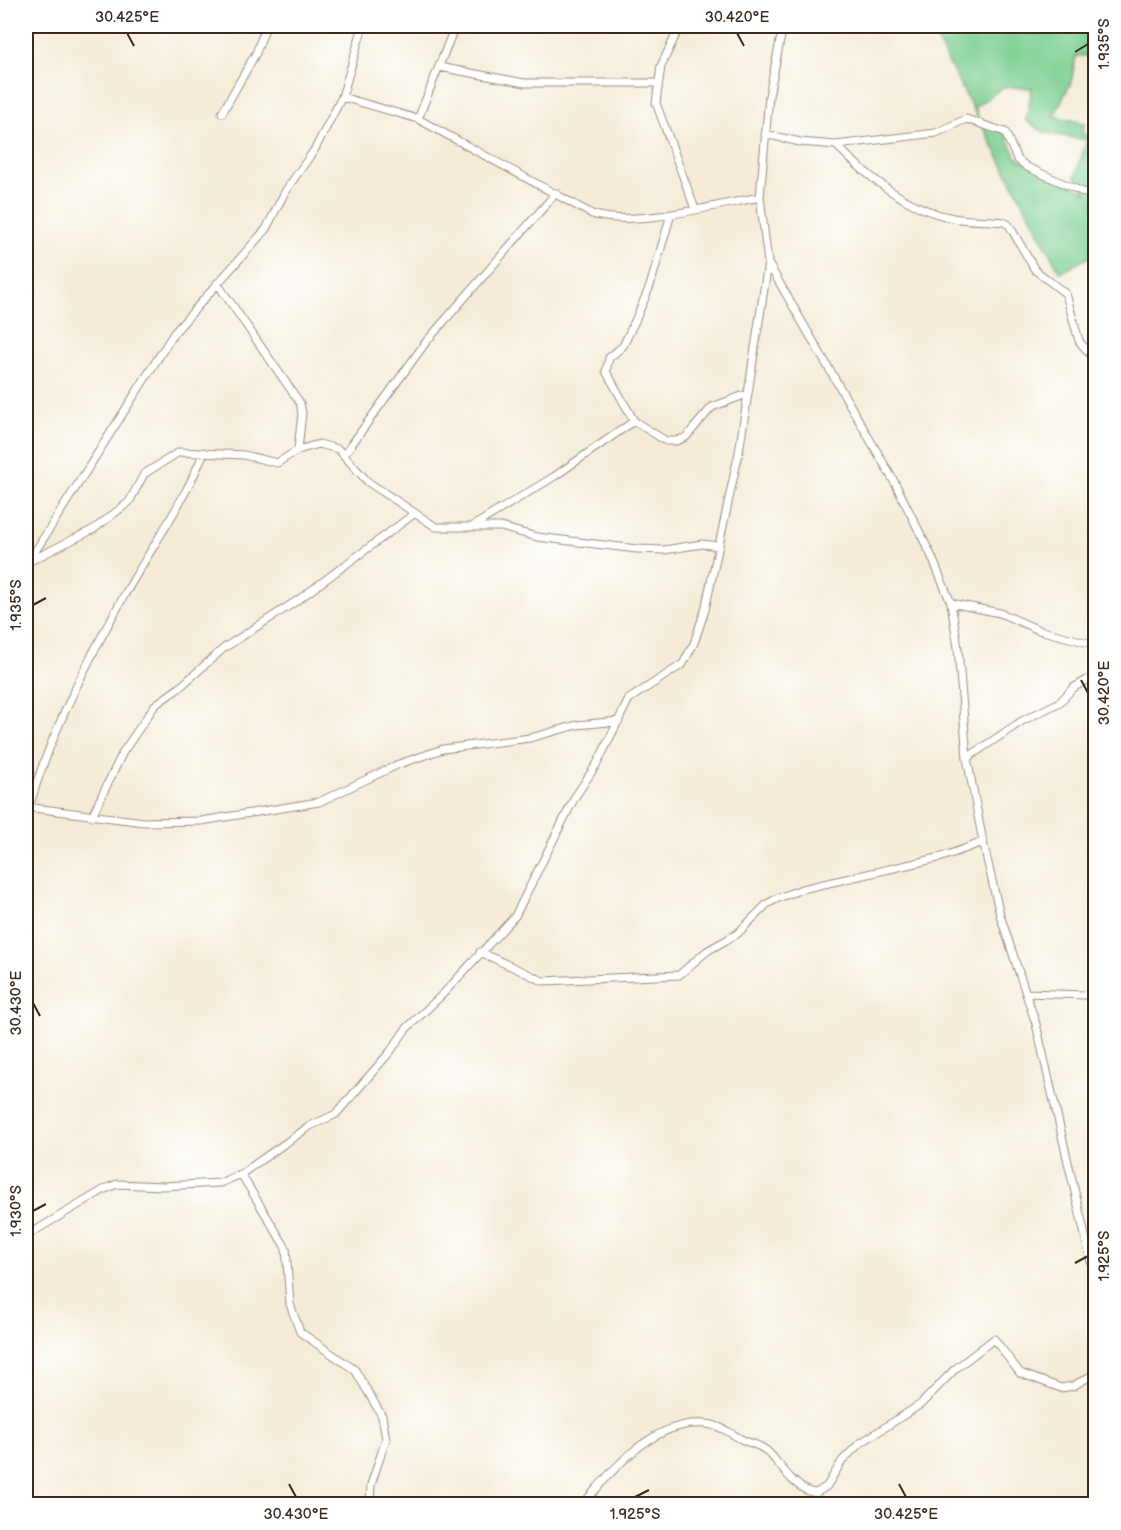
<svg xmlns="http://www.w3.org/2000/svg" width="1121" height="1530" viewBox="0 0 1121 1530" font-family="'Balsamiq Sans',sans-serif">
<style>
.green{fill:#7ccf91;stroke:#5c7c58;stroke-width:1.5;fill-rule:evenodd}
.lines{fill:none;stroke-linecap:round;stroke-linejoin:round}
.street-casing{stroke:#988b7b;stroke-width:9}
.street{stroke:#fff;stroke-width:7}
.ticks{fill:none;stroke:#3b2a1e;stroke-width:2}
.neatline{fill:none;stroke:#3b2a1e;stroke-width:2}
.ticks-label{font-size:15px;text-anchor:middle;fill:#3b2a1e}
</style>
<rect width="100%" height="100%" fill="#fff"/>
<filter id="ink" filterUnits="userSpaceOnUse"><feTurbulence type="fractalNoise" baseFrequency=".0167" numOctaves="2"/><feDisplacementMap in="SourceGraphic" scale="12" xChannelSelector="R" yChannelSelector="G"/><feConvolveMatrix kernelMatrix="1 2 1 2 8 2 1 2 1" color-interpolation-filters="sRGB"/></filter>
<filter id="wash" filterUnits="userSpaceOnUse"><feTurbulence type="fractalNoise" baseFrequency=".008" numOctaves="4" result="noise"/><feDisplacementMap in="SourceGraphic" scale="24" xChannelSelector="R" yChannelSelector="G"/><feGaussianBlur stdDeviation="1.35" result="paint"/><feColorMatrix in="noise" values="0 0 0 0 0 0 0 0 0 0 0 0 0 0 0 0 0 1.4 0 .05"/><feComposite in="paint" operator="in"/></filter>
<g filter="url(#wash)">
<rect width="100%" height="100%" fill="#f4ecd8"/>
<path class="green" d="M929 26H1095V55L1076 56 1071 82 1054 116 1084 123 1082 134 1095 136V254L1060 272ZM1003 87 1032 88 1026 121 1046 133 1087 140 1075 177 1087 193 1017 158 1005 132 980 123 975 107Z"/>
</g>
<g filter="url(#ink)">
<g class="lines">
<defs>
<path id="street" d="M661 26 675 32
M680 26 661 66 656 103 695 209
M783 26 769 96 760 197 768 263 895 483 931 555 951 603 958 648 967 758 983 842 1000 915 1036 1024 1096 1283
M439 67 525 83H657
M342 97 418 119 592 214C633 228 716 205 760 197
M222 113 256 53 266 26
M418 119 455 26
M765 134 800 142 836 145 936 133 966 119 1005 132 1017 159 1027 167 1096 198
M836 145C868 177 907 209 953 218 969 221 987 220 1004 222L1009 225 1035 270 1066 294 1079 341 1096 361
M671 214 650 286 635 321 623 346 609 358 606 371 634 421 666 441H676L686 437 712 407 747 394
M217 283 300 403 302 413 298 450
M344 455 426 342 556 193
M473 526 555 476 634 421
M29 561 174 333 266 229 286 190 315 149 342 97 363 26
M26 563 94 529 129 502 144 474 179 452 244 455 277 463 298 450 319 444 338 449 368 482 436 527H501L537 537 637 549 664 550 702 544 719 546
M951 603 1000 613 1039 630 1096 645
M967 758 1022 721 1060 702 1073 688 1096 675
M26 807 144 822 201 821 319 802 399 764 443 749 530 738 577 725 619 721
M29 808C49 737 84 667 120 603 149 550 181 509 204 452
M92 816 123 752 155 705 179 688 224 648 298 600 414 514
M480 952 543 981 679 975 707 951 737 934 767 904 778 898 802 889 942 857 983 842
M1026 993 1084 995 1096 991
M241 1174 286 1248 290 1304 300 1332 355 1370 382 1416 386 1439 371 1485 370 1504
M26 1236 105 1189 117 1184 163 1186 220 1183 241 1174 310 1126 336 1114 390 1052 406 1029 444 993 515 916 575 797 598 762 629 699 683 664 694 643 705 610 739 452 768 263
M583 1504C614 1469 653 1419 706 1424 718 1425 729 1432 739 1438 750 1444 763 1445 771 1455 782 1468 798 1492 816 1493L827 1486 842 1461 859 1444 921 1404 955 1369 994 1339 1020 1373 1061 1388 1073 1386 1096 1373"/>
</defs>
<use href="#street" class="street-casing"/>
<use href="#street" class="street"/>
</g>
</g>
<path class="ticks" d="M127 33 134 46M737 33 744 46M1075 52 1088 44M33 605 46 598M1081 680 1088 693M33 1003 40 1016M33 1211 46 1204M1075 1263 1088 1256M289 1484 296 1497M899 1484 906 1497M635 1497 649 1490"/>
<rect width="1121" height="1530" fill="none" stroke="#fff" stroke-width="66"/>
<rect x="33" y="33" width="1055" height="1464" class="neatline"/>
<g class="ticks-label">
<text x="127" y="22">30.425°E</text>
<text x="737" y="22">30.420°E</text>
<text transform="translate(1104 44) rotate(-90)" y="5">1.935°S</text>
<text transform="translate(16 605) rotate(-90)" y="5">1.935°S</text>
<text transform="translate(1104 693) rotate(-90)" y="5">30.420°E</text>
<text transform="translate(16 1003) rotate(-90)" y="5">30.430°E</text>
<text transform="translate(16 1211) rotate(-90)" y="5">1.930°S</text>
<text transform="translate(1104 1256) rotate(-90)" y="5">1.925°S</text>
<text x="296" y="1519">30.430°E</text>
<text x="635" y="1519">1.925°S</text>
<text x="906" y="1519">30.425°E</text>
</g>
</svg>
